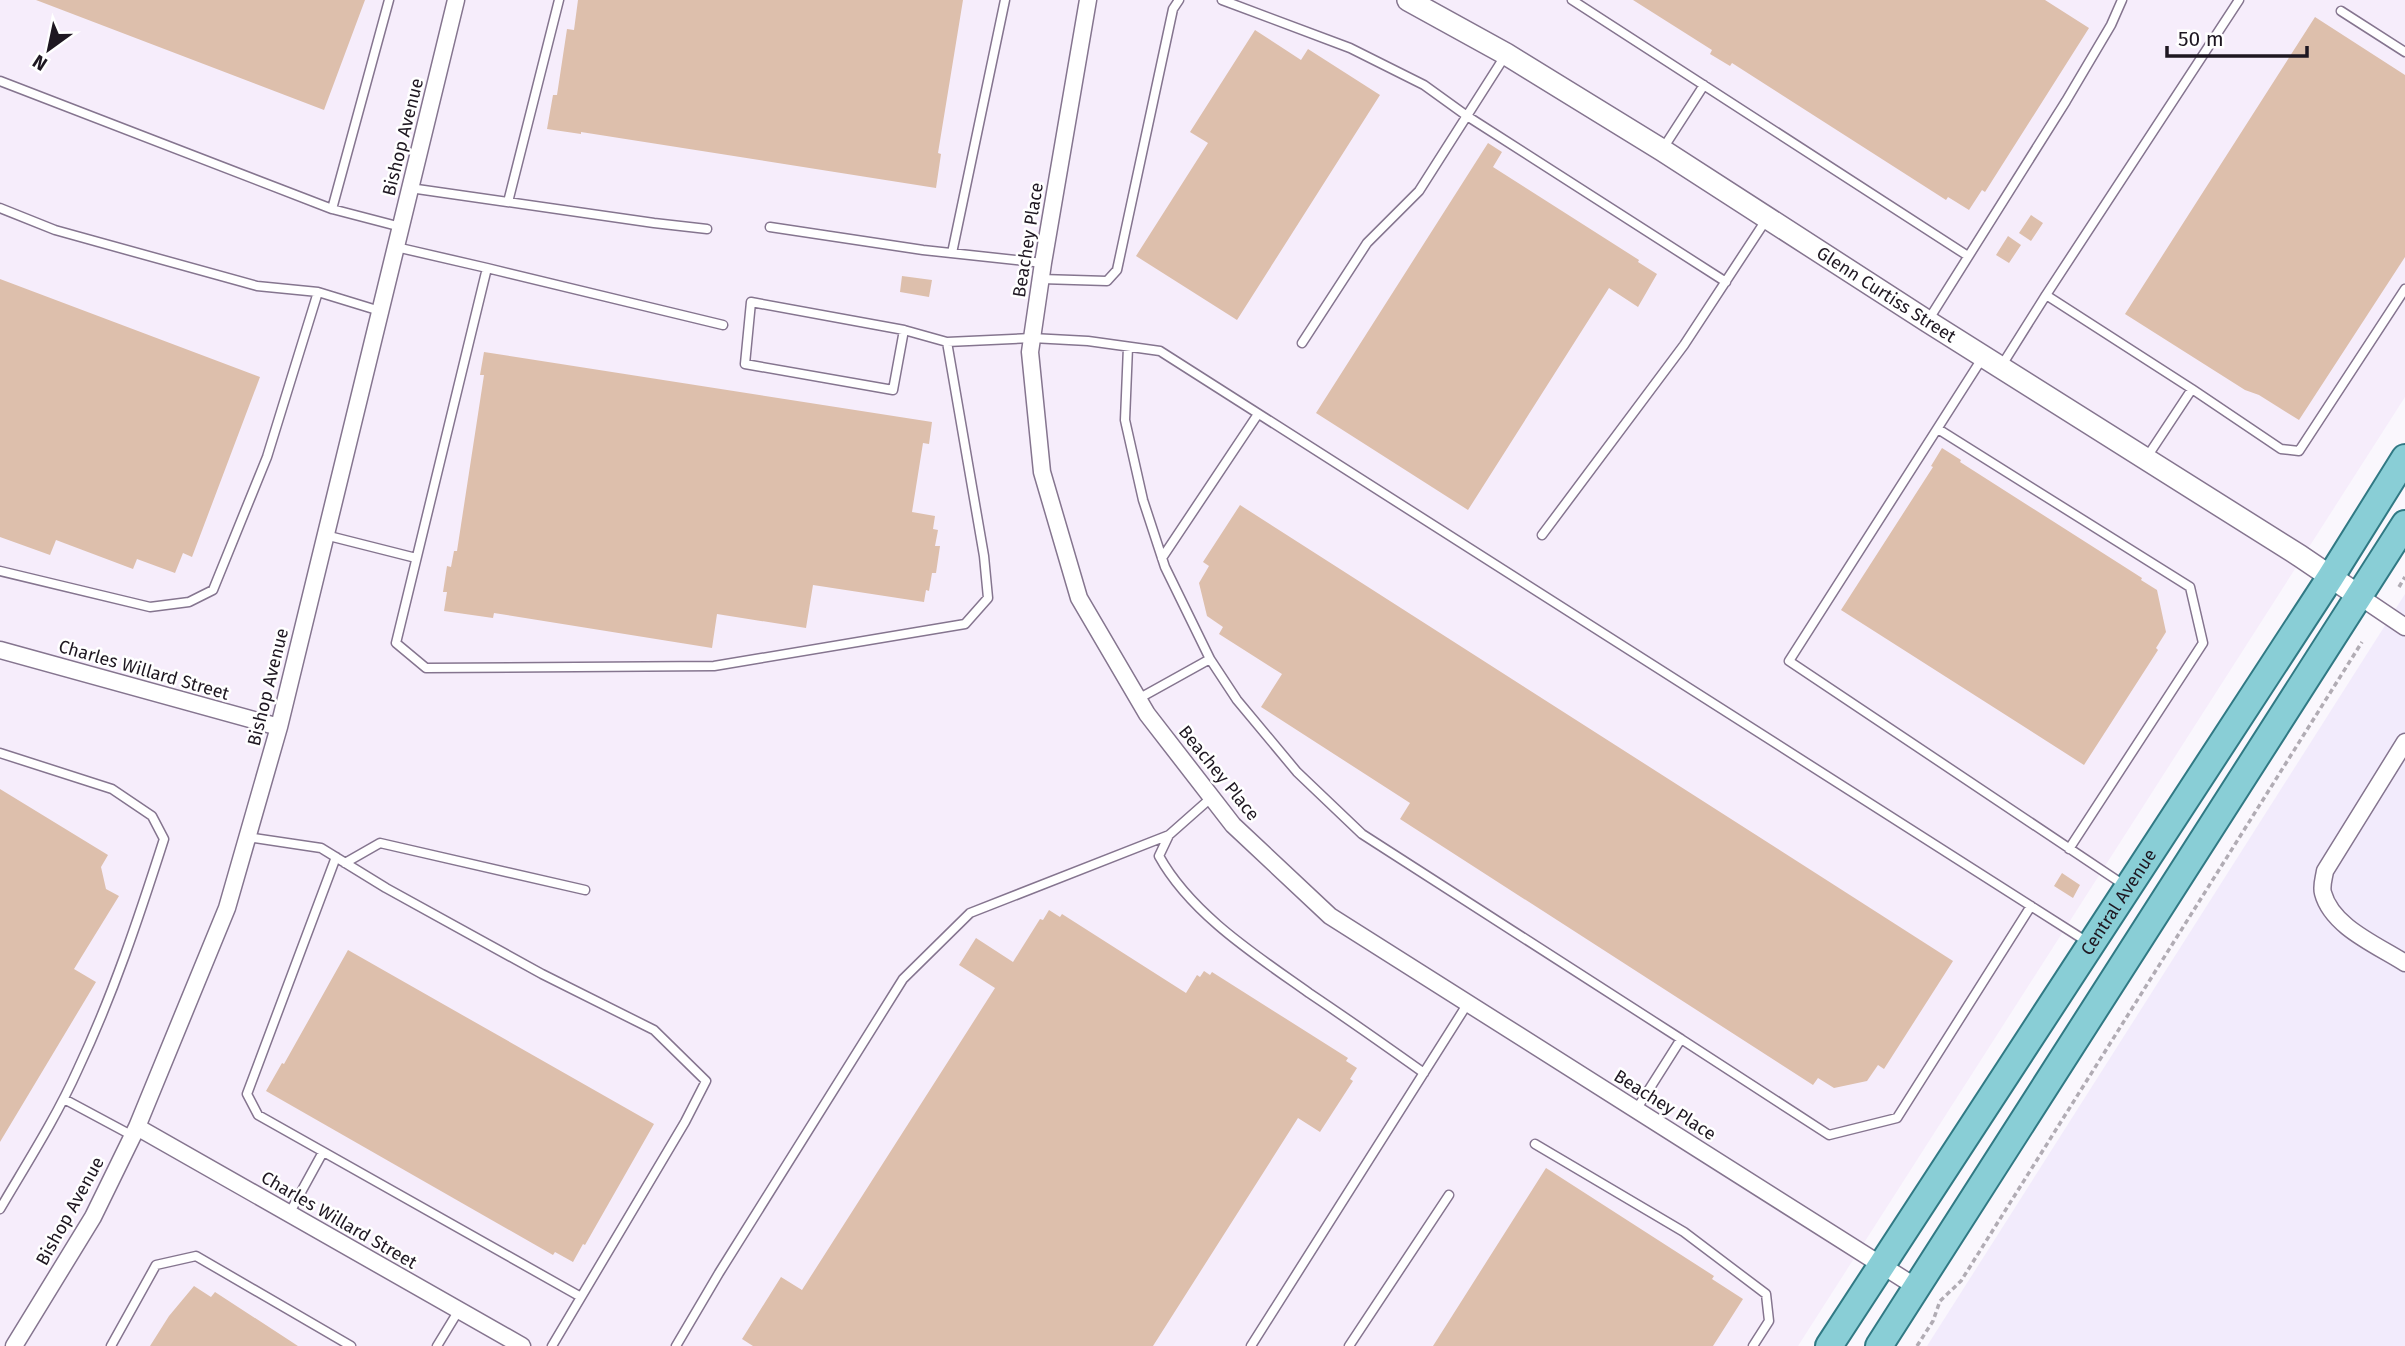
<svg xmlns="http://www.w3.org/2000/svg" width="2405" height="1346" viewBox="0 0 2405 1346" font-family="'Fira Sans',sans-serif">
<style>
.built{fill:#f6edfb}
.education{fill:#f2ebfc}
.building{fill:#ddbfac}
.lines{fill:none;stroke-linecap:round;stroke-linejoin:round}
.service-casing{stroke:#85758f;stroke-width:11}
.minor-casing{stroke:#85758f;stroke-width:19}
.tertiary-casing{stroke:#85758f;stroke-width:24}
.primary-casing{stroke:#317984;stroke-width:30}
.path{stroke:#b1acb4;stroke-width:3.5;stroke-dasharray:5 3.5;stroke-linecap:butt}
.service{stroke:#fff;stroke-width:8}
.minor{stroke:#fff;stroke-width:16}
.tertiary{stroke:#fff;stroke-width:21}
.primary{stroke:#89ced6;stroke-width:26}
.labels{text-anchor:middle;dominant-baseline:central;stroke-width:5;stroke-linejoin:round;paint-order:stroke}
.street-label{font-size:18px;fill:#1e1721;stroke:#fff}
</style>
<rect width="100%" height="100%" fill="#faf7fd"/>
<path class="built" d="M0 0H2405V397L1798 1346H0Z"/>
<path class="education" d="M2405 594V1346H1927Z"/>
<path class="building" d="M36 0H365L324 110Z
M578 0H963L938 153 941 154 936 188 581 132V134L547 129 553 95H557L567 29 574 30Z
M1633 0H2045L2089 28 1985 192 1982 190 1969 210 1948 197 1946 200 1732 63 1730 66 1710 54 1712 50Z
M2315 17 2405 75V257L2299 420 2259 395 2245 390 2125 314Z
M1255 30 1301 60 1308 49 1380 95 1237 320 1136 256 1208 143 1190 132Z
M1488 143 1502 152 1493 167 1639 260 1638 262 1657 274 1638 307 1609 288 1468 510 1316 413Z
M2031 215 2043 223 2031 241 2019 233Z
M2008 236 2021 245 2009 263 1996 255Z
M902 276 932 280 929 297 900 292Z
M0 279 260 377 192 557 183 553 175 573 137 559 133 569 56 540 50 555 0 537Z
M484 352 932 422 929 444 923 443 912 512 935 516 933 529 938 530 935 546H940L936 573H932L929 591 926 590 924 602 813 585 806 628 717 614 712 648 494 613 493 618 444 611 447 592H443L447 566 451 567 454 551H457L484 375H480Z
M1942 448 1961 460 1960 462 2142 578 2141 580 2157 590 2166 632 2156 648 2158 650 2084 765 1841 610 1933 467 1931 466Z
M1240 505 1953 961 1884 1069 1878 1065 1867 1081 1834 1088 1818 1078 1813 1085 1400 819 1410 803 1261 707 1282 674 1219 634 1223 627 1207 616 1199 583 1209 566 1203 562Z
M0 789 108 855 101 867 106 889 119 896 74 969 96 982 0 1142Z
M2062 873 2080 885 2073 898 2054 886Z
M1049 910 1060 917 1062 914 1186 993 1197 975 1200 977 1204 971 1210 975 1212 972 1348 1058 1346 1061 1357 1068 1350 1079 1353 1081 1320 1132 1298 1118 1153 1346H753L742 1339 781 1277 802 1290 995 988 959 965 976 938 1013 962 1040 919 1043 920Z
M348 950 654 1124 585 1245 583 1244 573 1262 555 1252 553 1255 266 1091 282 1063 284 1064Z
M1546 1168 1714 1276 1712 1279 1743 1299 1713 1346H1433Z
M194 1286 211 1297 215 1292 298 1346H150L169 1316Z"/>
<g class="lines">
<defs>
<path id="service" d="M389 0 332 209 401 227
M1222 0 1350 48 1424 85 1467 116 1726 282
M1572 0 1968 256
M2341 11 2405 52
M0 81 332 209
M1662 150 1704 85
M410 188 654 223 707 229
M508 202 559 0
M0 208 55 230 257 286 318 292 380 311
M770 227 923 250 1043 263
M396 247 487 268 396 643 426 668 714 666 965 624 988 598 984 556 947 342 1032 338 1088 341 1160 351 2089 943
M952 253 1005 0
M487 268 723 325
M1041 279 1107 281 1117 270 1173 9 1179 0
M2046 295 2239 0
M1929 319 2066 101 2111 25 2122 0
M904 330 893 390 745 364 751 302 904 330 947 342
M1302 343 1367 243 1419 191 1505 56
M1128 347 1125 420 1143 500 1165 567 1210 659
M1983 357 1789 661 2124 885
M2002 365 2046 295 2192 389 2147 457
M2192 389 2281 449 2299 451 2405 289
M1938 429 2190 587 2203 643 2069 849
M325 535 416 558
M1542 535 1684 345 1766 220
M1162 558 1258 414
M0 571 150 607 189 602 213 590 267 457 318 292
M1138 699 1210 659 1237 700 1297 772 1362 834 1681 1039
M0 753 112 789 152 816 164 839C139 917 113 995 78 1069 56 1118 27 1163 0 1209
M1169 835 1159 856C1191 914 1257 956 1309 993 1348 1019 1386 1046 1424 1073
M247 837 321 848 386 888 542 974 654 1030 706 1081 685 1122 552 1346
M336 857 247 1094 258 1115 581 1297
M345 863 380 843 585 890
M64 1099 133 1136
M1636 1110 1681 1039 1829 1135 1897 1118 2031 906
M1535 1144 1684 1232 1766 1294 1769 1321 1753 1346
M289 1214 323 1152
M111 1346 156 1265 196 1256 351 1346
M437 1346 459 1310
M676 1346 719 1273 903 979 970 913 1169 835 1212 797
M1251 1346 1468 1003
M1349 1346 1449 1195"/>
<path id="minor" d="M1088 0 1043 263 1030 352 1042 472 1079 598 1147 714 1233 825 1330 916 1916 1287
M2359 596 2405 627
M0 650 279 727
M2405 742 2325 871C2324 878 2321 886 2323 893 2332 927 2377 945 2405 963
M137 1127 522 1346
M14 1346 93 1217 137 1127 227 908 279 727 456 0"/>
<g id="tertiary">
<path id="s1" d="M1408 0 1506 54 1662 150 1927 321 2300 556 2359 596"/>
</g>
<g id="primary">
<path id="s2" d="M1829 1346 2330 578 2405 458"/>
<path d="M1879 1346 2405 524"/>
</g>
</defs>
<use href="#service" class="service-casing"/>
<use href="#minor" class="minor-casing"/>
<use href="#tertiary" class="tertiary-casing"/>
<use href="#primary" class="primary-casing"/>
<path class="path" d="M2399 587 2405 577
M1917 1346 1933 1321 1940 1301 1961 1281 2362 642"/>
<use href="#service" class="service"/>
<use href="#minor" class="minor"/>
<use href="#tertiary" class="tertiary"/>
<use href="#primary" class="primary"/>
</g>
<g class="labels">
<g class="street-label">
<text transform="translate(403 137) rotate(-76)">Bishop Avenue</text>
<text transform="translate(1028 240) rotate(-81)">Beachey Place</text>
<text stroke="none"><textPath href="#s1" startOffset="562">Glenn Curtiss Street</textPath></text>
<text transform="translate(144 670) rotate(16)">Charles Willard Street</text>
<text transform="translate(268 687) rotate(-76)">Bishop Avenue</text>
<text transform="translate(1219 773) rotate(51)">Beachey Place</text>
<text stroke="none"><textPath href="#s2" startOffset="530">Central Avenue</textPath></text>
<text transform="translate(1665 1105) rotate(32)">Beachey Place</text>
<text transform="translate(70 1211) rotate(-61)">Bishop Avenue</text>
<text transform="translate(339 1220) rotate(30)">Charles Willard Street</text>
</g>
</g>
<g transform="translate(49 49) rotate(213)" stroke="#ffffff" stroke-width="5" paint-order="stroke">
<path d="M0-5L12 26L0 18L-12 26Z" fill="#1e1721"/>
<text y="-10" font-size="19" font-weight="bold" text-anchor="middle" fill="#1e1721">N</text>
</g>
<path d="M2167 46v10h140v-10" fill="none" stroke="#1e1721" stroke-width="3.5"/>
<text x="2178" y="46" font-size="21" fill="#1e1721" stroke="#ffffff" stroke-width="5" paint-order="stroke">50 m</text>
</svg>
